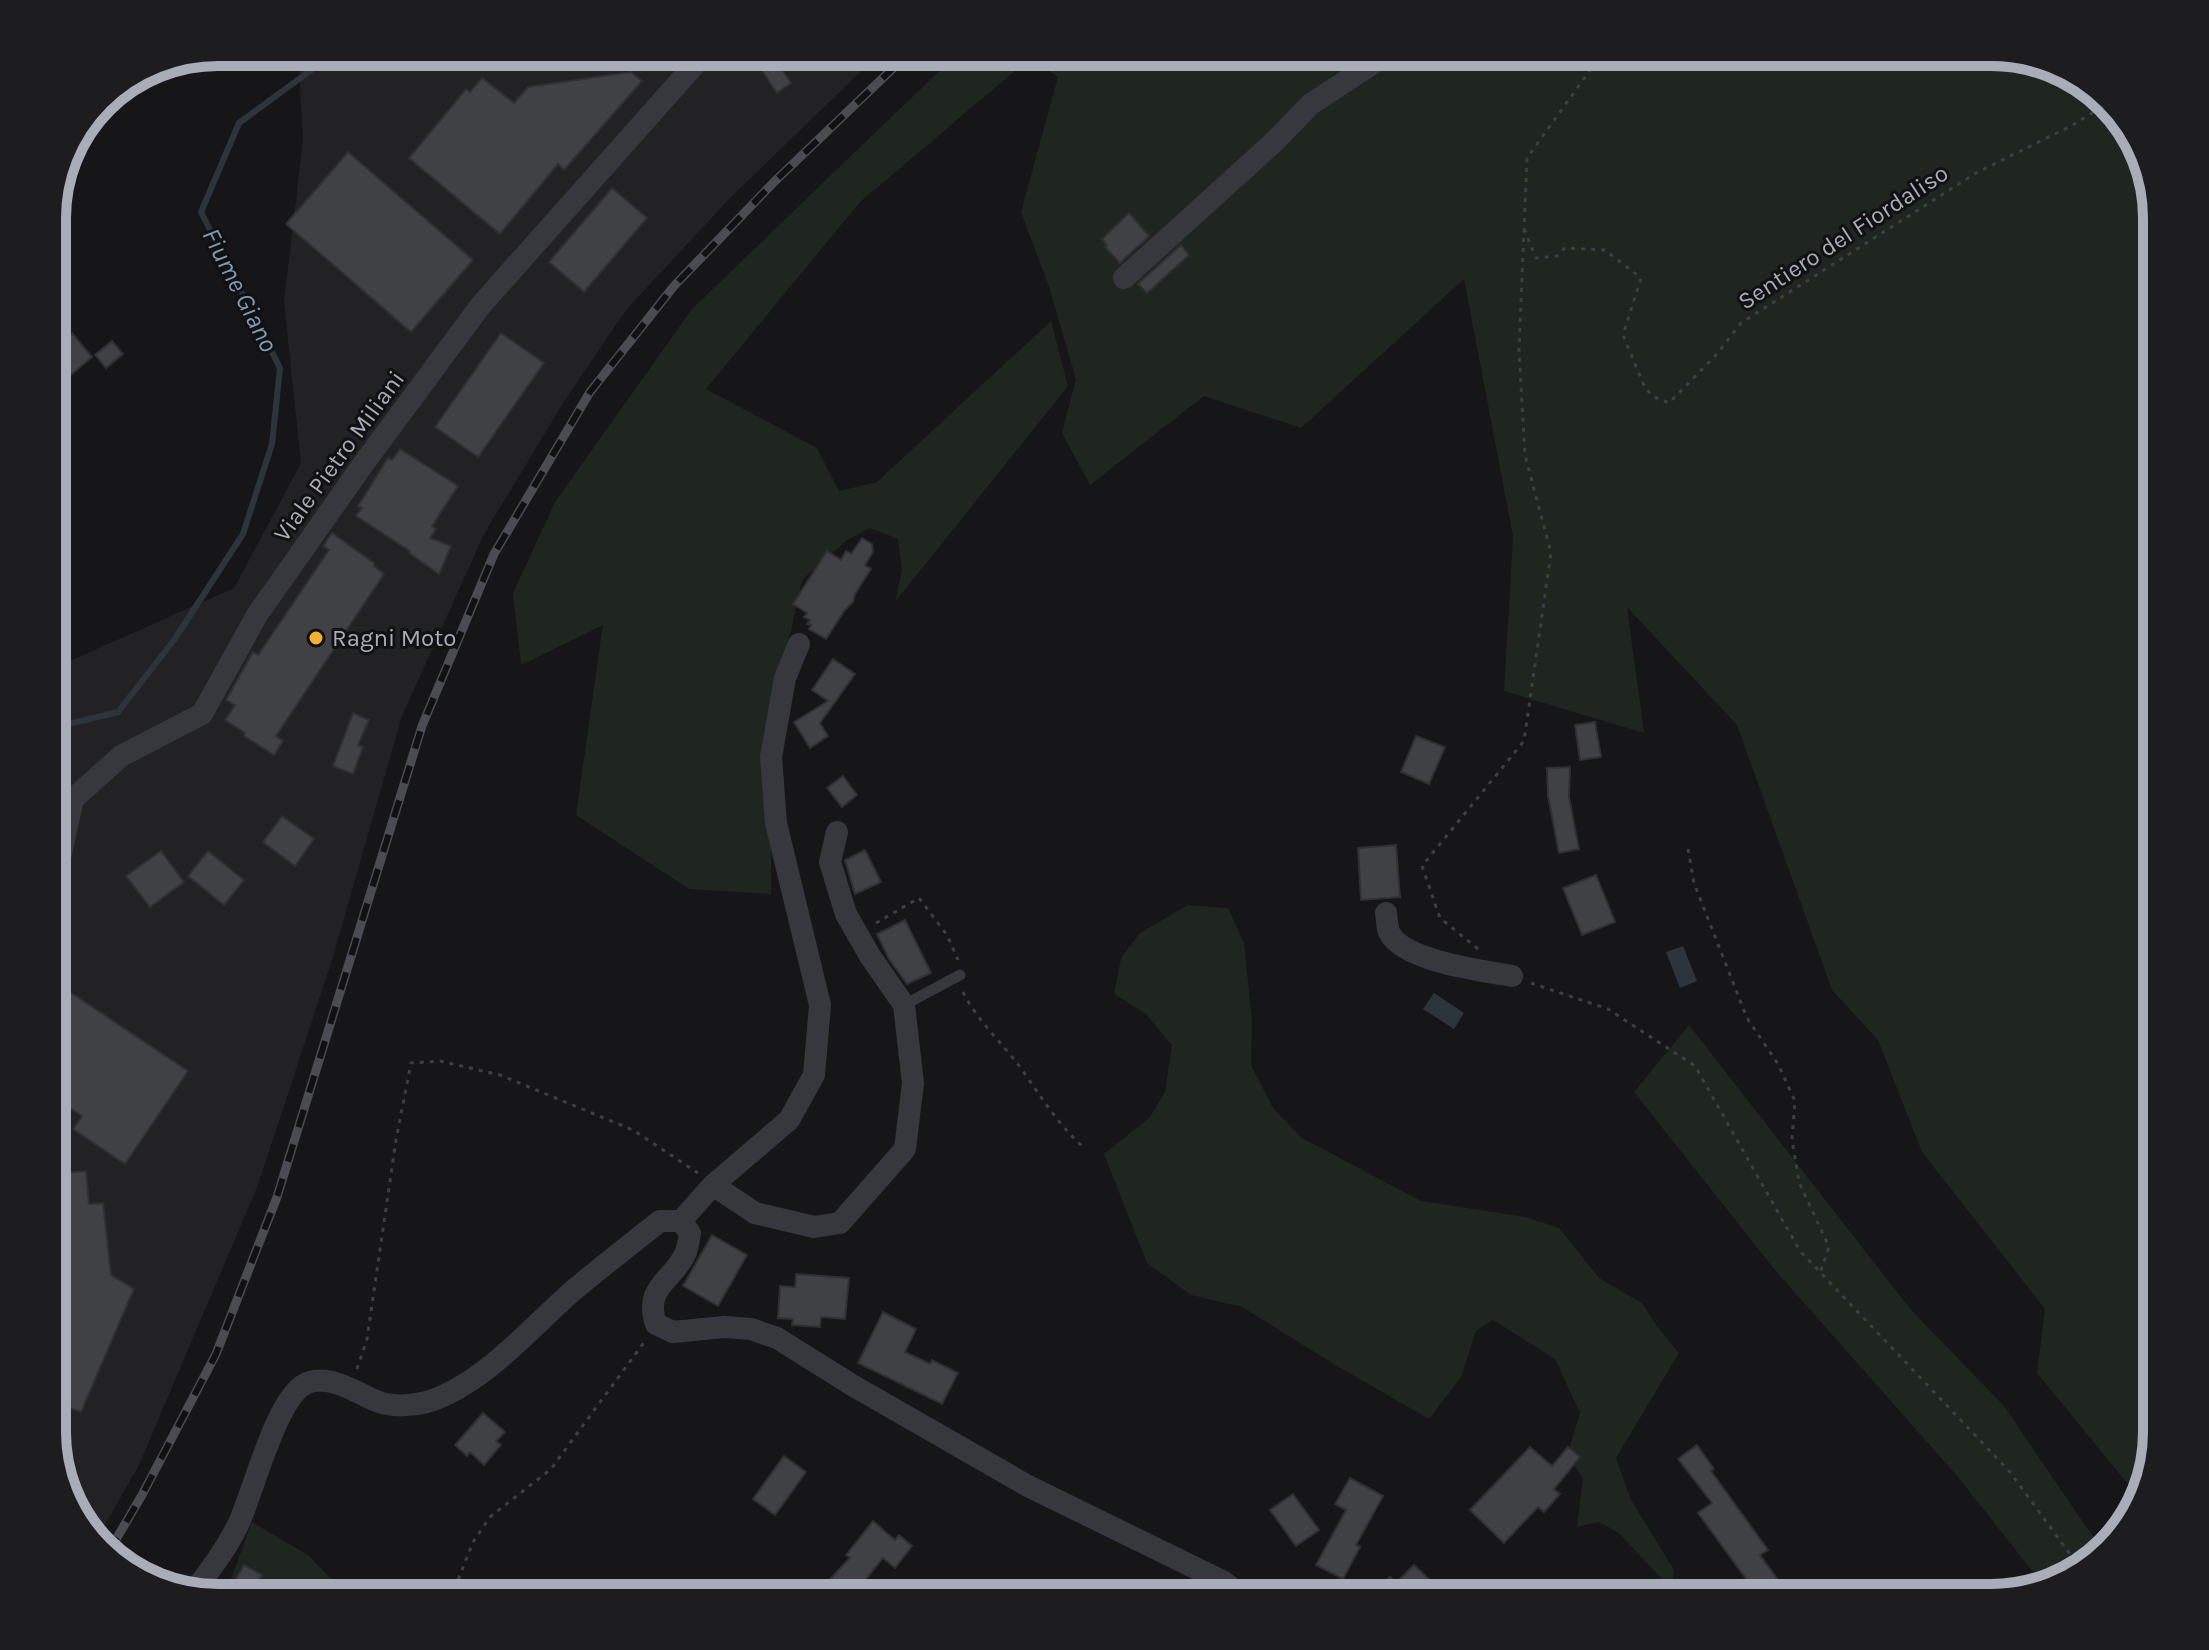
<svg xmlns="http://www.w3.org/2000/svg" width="2209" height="1650" viewBox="0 0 2209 1650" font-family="Karla,sans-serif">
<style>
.built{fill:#222225}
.green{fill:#1e261f}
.water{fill:#2c353c}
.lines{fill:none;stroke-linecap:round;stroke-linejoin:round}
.stream{stroke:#2c353c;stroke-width:6}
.building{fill:#404145;stroke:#303034;stroke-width:2}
.path{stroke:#3d3f44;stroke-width:3;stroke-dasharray:4 6;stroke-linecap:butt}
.lane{stroke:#37383d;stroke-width:11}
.street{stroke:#37383d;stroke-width:22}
.rail-casing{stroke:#4a4c52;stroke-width:9}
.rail{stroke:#111113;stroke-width:6;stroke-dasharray:18;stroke-linecap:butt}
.poi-dot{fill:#f2b134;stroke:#111113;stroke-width:3}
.labels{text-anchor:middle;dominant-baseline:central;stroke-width:6;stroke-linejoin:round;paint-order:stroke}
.street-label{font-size:24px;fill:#a8adb8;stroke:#111113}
.poi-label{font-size:24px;fill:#a8adb8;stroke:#111113;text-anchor:start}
.water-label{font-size:26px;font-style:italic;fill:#7f9bb3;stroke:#111113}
.rim{fill:none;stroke:#a8adb8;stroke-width:10}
</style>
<rect width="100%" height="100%" fill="#161618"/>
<path class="built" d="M298 52H881L730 198 626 310 563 403 484 534 402 716 332 960 258 1185 139 1465 97 1539 69 1506 52 1443V669L234 588 301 463 284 302 303 140Z"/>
<path class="green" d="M959 52H1992L2092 87 2140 145 2157 217V1433L2136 1494 2037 1373 2045 1309 1922 1152 1878 1040 1832 990 1737 725 1627 607 1644 733 1504 691 1513 536 1464 279 1301 428 1204 396 1090 485 1062 433 1076 379 1049 287 1021 212 1058 77 1030 58 860 202 706 389 817 448 839 491 877 482 1051 321 1068 386 895 602 902 570 898 539 870 528 847 540 802 580 771 721V894L689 889 576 815 603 625 521 665 513 593 555 502 692 309Z
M1188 905 1228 908 1244 943 1252 1022 1251 1065 1273 1108 1302 1138 1421 1201 1526 1217 1559 1228 1599 1278 1642 1303 1656 1325 1679 1353 1616 1458 1631 1500 1674 1570 1672 1590 1619 1533 1599 1522 1577 1527 1583 1478 1567 1455 1580 1413 1555 1359 1493 1320 1476 1331 1461 1377 1429 1419 1337 1366 1242 1307 1191 1295 1147 1263 1104 1154 1150 1117 1165 1092 1172 1045 1146 1014 1114 994 1121 958 1140 933Z
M1689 1025 1911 1310 2004 1406 2102 1550 2064 1581 2044 1586 1958 1477 1775 1270 1634 1092Z
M252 1522 308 1555 350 1598H224Z"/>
<path class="water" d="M1683 946 1697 981 1680 988 1666 952Z
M1434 993 1464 1013 1454 1029 1423 1009Z"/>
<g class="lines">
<path class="stream" d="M52 728 118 712 174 640 243 534 272 444 280 368 201 212 239 123 336 52"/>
</g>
<path class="building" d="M771 53 791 83 777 93 757 63Z
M631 72 642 81 564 170 558 164 500 234 409 158 466 89 470 92 482 78 514 103 528 87Z
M348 152 473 260 411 332 286 224Z
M612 188 647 218 584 292 549 262Z
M1129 213 1149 236 1120 263 1105 247 1107 245 1102 239Z
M1181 245 1189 255 1147 293 1138 284Z
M72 333 92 357 52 391V350Z
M501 333 544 363 478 457 435 427Z
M112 341 123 354 106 368 95 355Z
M400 449 458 486 432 526 436 529 430 538 451 546 439 574 409 553 410 551 356 516 362 508 358 506 388 458 392 460Z
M332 533 374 563V566L384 574 276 736 283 741 274 755 244 736 245 733 225 720 235 705 226 700 253 652 258 655 329 550 323 546Z
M862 538 872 544 873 552 865 565 871 569 855 594 853 602 845 610 826 639 809 629 811 625 807 624 810 620 804 617 807 613 793 604 827 551 841 560 846 551 851 554Z
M833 659 855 674 820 723 828 736 810 748 794 722 828 701 812 690Z
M353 713 369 720 358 745 363 747 353 774 333 766Z
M1595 722 1601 757 1580 760 1575 725Z
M1416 736 1445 747 1429 784 1401 772Z
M1570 767 1569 797 1579 849 1559 853 1548 796 1547 768Z
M843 776 857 795 842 807 827 788Z
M282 816 314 839 295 866 263 842Z
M1396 845 1400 897 1361 900 1358 848Z
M865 850 881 882 855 894 845 860Z
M161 851 184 882 150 907 126 876Z
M208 851 244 880 224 905 188 876Z
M1596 875 1615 922 1582 935 1563 888Z
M905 920 931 973 907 984 889 959 877 934Z
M52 980 188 1071 125 1164 73 1129 82 1116 52 1096Z
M86 1171 89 1204 103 1203 111 1275 134 1289 81 1412 52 1402V1174Z
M712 1235 747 1255 718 1306 683 1286Z
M796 1274 849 1278 845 1319 821 1317 820 1327 792 1325 793 1319 778 1318 780 1286 795 1287Z
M883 1312 916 1329 905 1352 930 1364 932 1360 958 1373 942 1404 858 1363Z
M483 1413 505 1432 496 1441 501 1445 484 1465 470 1452 467 1456 455 1445Z
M1697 1445 1714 1469 1711 1471 1768 1550 1760 1555 1791 1598H1755L1744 1582 1747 1580 1698 1513 1712 1503 1678 1459Z
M1530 1447 1552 1466 1568 1447 1580 1457 1554 1489 1560 1494 1544 1512 1538 1507 1504 1543 1470 1510Z
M784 1456 806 1472 775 1515 753 1499Z
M1350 1478 1383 1496 1356 1545 1360 1547 1343 1579 1316 1565 1346 1510 1335 1504Z
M1293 1494 1319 1530 1296 1546 1270 1510Z
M873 1521 895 1540 899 1535 912 1546 895 1568 883 1558 851 1598H812L850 1558 846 1555Z
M244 1565 262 1575 248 1598 230 1589Z
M1414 1565 1449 1598H1382L1386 1594 1379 1588 1390 1577 1396 1583Z"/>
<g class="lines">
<path class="path" d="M1524 229 1536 258 1557 256 1565 248 1605 250 1641 278 1623 335 1645 388 1654 397 1669 403 1717 354 1741 323 1976 173 2071 126 2107 104
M1688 849 1694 883 1747 1018 1778 1064 1795 1101 1792 1140 1799 1182 1829 1247 1820 1273
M876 923 919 898 947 935 958 960
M1478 949 1440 918 1422 866 1524 741 1551 553 1525 455 1519 350 1527 158 1603 52
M1531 983 1608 1009 1695 1066 1800 1251 2010 1472 2080 1568
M963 992C976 1019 1002 1043 1020 1067 1040 1095 1056 1122 1082 1146
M357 1369 367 1339 396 1140 411 1063 440 1061 500 1075 633 1130 698 1173
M451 1598 473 1542 490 1517 551 1469 645 1341"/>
<path class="lane" d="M904 1005 960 975"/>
<path class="street" d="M1124 278 1273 143 1311 104 1390 52
M52 895 73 799 121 756 202 714 257 615 364 463 481 305 706 52
M1386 913C1387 919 1387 927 1389 932 1402 961 1484 971 1512 976
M713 1185 755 1213 814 1227 840 1223 905 1149 913 1083 904 1005 870 956 846 914 830 862 837 832
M681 1221 713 1185 789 1120 814 1075 820 1005 776 823 771 757 785 678 799 644
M195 1590C211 1569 226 1549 238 1525 253 1493 276 1399 305 1384 328 1372 358 1394 379 1402 393 1407 412 1406 427 1402 483 1385 531 1327 575 1289 603 1266 632 1243 660 1221H681L690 1233C689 1239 688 1246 686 1252 674 1281 643 1286 656 1324L673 1332 724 1327 751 1329 777 1338 852 1385 1028 1486 1224 1582 1245 1598"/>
<defs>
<path id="rail" d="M108 1553 142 1495 216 1354 277 1197 422 726 494 554 590 392 674 286 774 182 910 52"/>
</defs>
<use href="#rail" class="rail-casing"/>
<use href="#rail" class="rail"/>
</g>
<circle class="poi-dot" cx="316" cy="638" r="8"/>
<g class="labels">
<g class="street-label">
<text transform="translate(1843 237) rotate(-33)">Sentiero del Fiordaliso</text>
<text transform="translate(339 456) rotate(-54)">Viale Pietro Miliani</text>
</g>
<g class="poi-label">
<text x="332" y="638">Ragni Moto</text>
</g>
<g class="water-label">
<text transform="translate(240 290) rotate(63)">Fiume Giano</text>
</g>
</g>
<path d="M0 0H2209V1650H0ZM218 66H1991A152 152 0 0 1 2143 218V1432A152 152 0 0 1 1991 1584H218A152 152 0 0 1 66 1432V218A152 152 0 0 1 218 66Z" fill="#1d1d20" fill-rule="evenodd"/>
<path class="rim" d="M218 66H1991A152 152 0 0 1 2143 218V1432A152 152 0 0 1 1991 1584H218A152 152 0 0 1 66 1432V218A152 152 0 0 1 218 66Z"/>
</svg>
